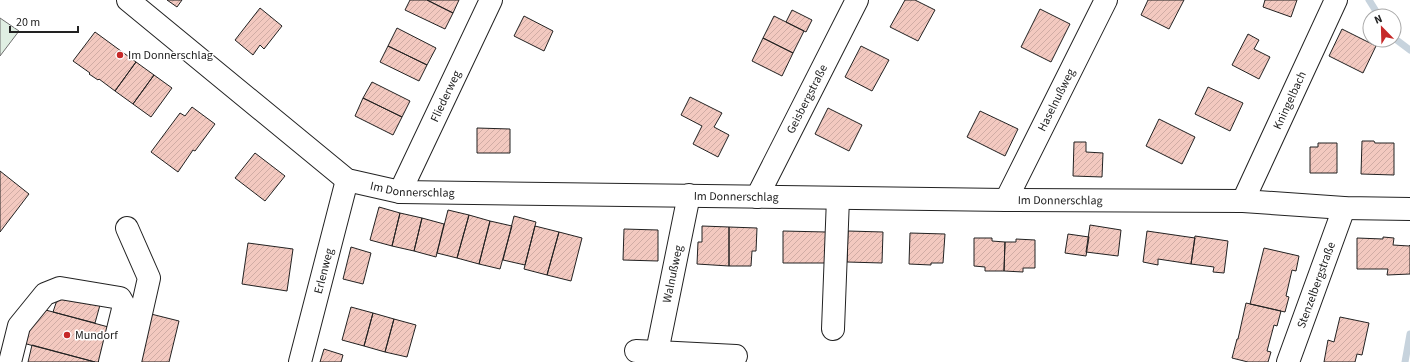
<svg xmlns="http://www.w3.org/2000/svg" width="1410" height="362" viewBox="0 0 1410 362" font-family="'Source Sans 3',sans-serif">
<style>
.park{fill:#e0efe3;stroke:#6f6f6f}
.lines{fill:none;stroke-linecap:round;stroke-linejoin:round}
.stream{stroke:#c7d3dd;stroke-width:7}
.building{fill:url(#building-hatch);stroke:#222}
.minor-casing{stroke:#222;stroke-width:24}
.minor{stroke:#fff;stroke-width:22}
.poi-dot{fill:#c62828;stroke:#fff;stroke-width:1.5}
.labels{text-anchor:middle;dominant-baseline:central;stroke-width:3;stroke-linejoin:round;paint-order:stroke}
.poi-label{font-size:12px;fill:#222;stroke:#fff;text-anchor:start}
.street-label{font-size:12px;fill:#222;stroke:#fff}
</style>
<defs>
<pattern id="building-hatch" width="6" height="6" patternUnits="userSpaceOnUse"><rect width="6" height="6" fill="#f3c9c0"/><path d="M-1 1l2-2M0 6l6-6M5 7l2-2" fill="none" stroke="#d0aca5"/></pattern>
</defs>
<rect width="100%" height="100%" fill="#fff"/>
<path class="park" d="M0 18 19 31 0 56Z"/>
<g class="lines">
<path class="stream" d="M1369 0 1379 16
M1394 38 1410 50
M1405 362 1410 334"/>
</g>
<path class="building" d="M167 0H182L177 7Z
M410 0H427L453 13 445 29 405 10Z
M427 0H459L453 13Z
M905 0H915L935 10 918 41 890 27Z
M1148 0H1184L1169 29 1141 15Z
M1265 0H1297L1291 17 1263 7Z
M260 8 282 26 264 49 260 45 253 55 235 40Z
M1040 9 1070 24 1051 62 1021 47Z
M792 10 812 20 806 32 786 22Z
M524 16 553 31 544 51 514 36Z
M774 16 804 31 793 53 763 38Z
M397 28 436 48 427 65 388 46Z
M1342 29 1376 46 1363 73 1329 56Z
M95 32 136 62 115 91 99 79 98 80 89 74 90 73 73 61Z
M1248 34 1259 40 1254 49 1270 57 1259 79 1232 65Z
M763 38 793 53 782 76 752 61Z
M388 46 427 65 419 81 380 62Z
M861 46 889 60 872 91 845 77Z
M136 62 154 75 133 104 115 91Z
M154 75 172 88 151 117 133 104Z
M372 82 410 101 402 117 363 98Z
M1208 87 1243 103 1230 131 1195 114Z
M690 97 722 113 714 127 729 135 718 157 693 144 702 126 681 115Z
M363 98 402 117 393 135 355 116Z
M192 107 215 124 195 151 193 150 178 172 151 152 180 113 185 116Z
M828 108 862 125 849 151 815 134Z
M980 111 1018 129 1005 156 967 137Z
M1159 119 1195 137 1182 164 1146 146Z
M477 128 510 129V153H477Z
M1362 141H1374L1375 143H1394V175L1361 174Z
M1074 142H1086V152L1103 153 1102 177 1073 176Z
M1318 143H1337V173H1310V147H1318Z
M255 153 285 176 265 201 235 178Z
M0 171 29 194 0 232Z
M379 207 400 213 392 246 370 240Z
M448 210 469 215 457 258 437 253Z
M400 213 422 218 414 251 392 246Z
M469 215 490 221 479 264 457 258Z
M514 216 536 222 525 265 503 260Z
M422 218 444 224 436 257 414 251Z
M490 221 512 226 500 269 479 264Z
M1090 225 1121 230 1118 256 1086 252Z
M535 226 559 232 547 275 524 269Z
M702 226 729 227V266L697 264 698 242H702Z
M729 227 757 228 756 251H752L751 266H729Z
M624 229 658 230V261L623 260Z
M783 231 826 232V263H783Z
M848 231 883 232 882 263 847 262Z
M1147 231 1195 238 1191 264 1158 259V265L1143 262Z
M559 232 582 238 571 281 547 275Z
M910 233 945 234 943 263H931V265L909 264Z
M1068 234 1089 237 1086 256 1065 253Z
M1195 236 1228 241 1224 273 1213 272 1214 267 1191 264Z
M1383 237 1394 238 1393 245 1409 246 1410 245V274L1387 275 1388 269H1357V238L1383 239Z
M974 238H992V241L1005 242 1004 271H985V267L974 266Z
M1016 239 1035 240V268H1023V272L1004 271 1005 242H1016Z
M248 243 293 249 287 291 242 284Z
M351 247 371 253 363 284 343 279Z
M1264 248 1299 256 1296 271 1292 270 1286 296 1289 297 1285 312 1250 304Z
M59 294 100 305 95 323 53 312Z
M1246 303 1281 311 1277 326 1274 325 1267 351 1271 352 1268 362H1248L1232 358 1237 339H1238Z
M351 307 373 313 364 346 342 340Z
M42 309 112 328 103 362H95L19 342Z
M373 313 394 319 385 352 364 346Z
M151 314 179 321 169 362H133Z
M1340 317 1369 323 1362 355 1357 354 1355 362H1324L1328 340 1334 342Z
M394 319 416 325 407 357 385 352Z
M32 345 95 362H28Z
M324 349 343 355 341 362H320Z"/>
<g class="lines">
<defs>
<g id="minor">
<path id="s1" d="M128 0 347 180 400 192 1006 200 1243 201 1344 208 1410 209"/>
<path id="s2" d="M400 192 491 0"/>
<path d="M689 195 657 352 736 356"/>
<path id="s3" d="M757 197 857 0"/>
<path id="s4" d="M1006 200 1106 0"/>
<path id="s5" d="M1243 201 1336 0"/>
<path d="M127 228 149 278 130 362"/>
<path d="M833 329 838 198"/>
<path d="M636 351 657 352"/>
<path d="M10 362 19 326 45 294 60 288 120 298 124 305 110 362"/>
<path id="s6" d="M300 362 347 180"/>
<path id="s7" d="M1288 362 1344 208"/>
</g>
</defs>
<use href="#minor" class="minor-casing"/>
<use href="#minor" class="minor"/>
</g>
<g class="poi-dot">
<circle cx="120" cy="55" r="4"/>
<circle cx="67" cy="335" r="4"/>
</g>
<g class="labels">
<g class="poi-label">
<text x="128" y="55">Im Donnerschlag</text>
<text x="75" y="335">Mundorf</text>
</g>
<g class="street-label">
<text stroke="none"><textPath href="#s2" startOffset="106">Fliederweg</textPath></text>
<text stroke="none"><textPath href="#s3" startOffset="110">Geisbergstraße</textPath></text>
<text stroke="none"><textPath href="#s4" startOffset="112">Haselnußweg</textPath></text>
<text stroke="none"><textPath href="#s5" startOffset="111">Kningelbach</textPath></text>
<text stroke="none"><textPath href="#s1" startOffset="350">Im Donnerschlag</textPath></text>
<text stroke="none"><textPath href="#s1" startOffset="674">Im Donnerschlag</textPath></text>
<text stroke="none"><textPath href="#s1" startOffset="998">Im Donnerschlag</textPath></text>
<text stroke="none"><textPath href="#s6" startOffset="94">Erlenweg</textPath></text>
<text transform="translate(673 274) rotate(-78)">Walnußweg</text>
<text stroke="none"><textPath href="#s7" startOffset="82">Stenzelbergstraße</textPath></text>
</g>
</g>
<g transform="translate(1382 28) rotate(337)"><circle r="19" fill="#ffffff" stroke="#a7a7a7"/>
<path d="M0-3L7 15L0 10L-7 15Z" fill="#c62828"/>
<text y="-6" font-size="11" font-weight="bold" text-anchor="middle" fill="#222222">N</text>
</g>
<path d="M10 26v6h68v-6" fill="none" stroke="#222222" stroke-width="2"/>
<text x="16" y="26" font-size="12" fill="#222222" stroke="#ffffff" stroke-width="3" paint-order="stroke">20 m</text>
</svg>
